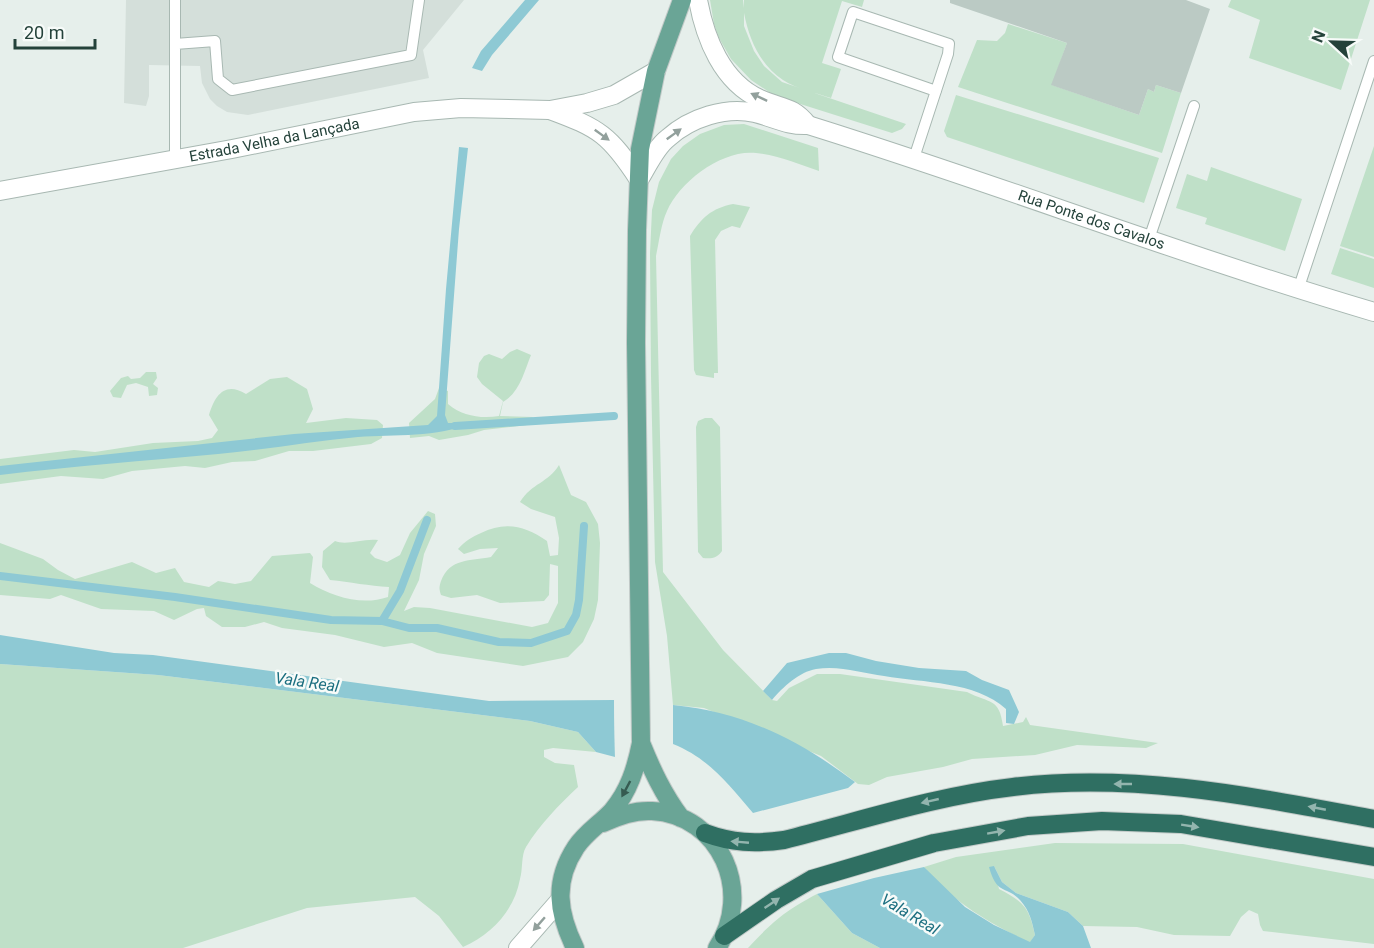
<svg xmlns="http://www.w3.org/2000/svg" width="1374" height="948" viewBox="0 0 1374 948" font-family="Roboto,sans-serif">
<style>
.built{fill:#d4dfda}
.green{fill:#bfe0c8}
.water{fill:#8ec9d4}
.pier{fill:#e6efeb}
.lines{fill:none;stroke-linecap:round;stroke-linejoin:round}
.stream{stroke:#8ec9d4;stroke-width:8}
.building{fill:#bbcac4}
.service-casing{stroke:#a8b8b2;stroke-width:12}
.minor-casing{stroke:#a8b8b2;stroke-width:20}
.primary-casing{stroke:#c2cac8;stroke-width:20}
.motorway-casing{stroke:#c2cac8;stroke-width:20}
.service{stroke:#fff;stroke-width:10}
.minor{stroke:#fff;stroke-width:18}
.primary{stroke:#6aa596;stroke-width:18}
.motorway{stroke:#2f6f62;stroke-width:18}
.oneway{fill:#92a09c}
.oneway2{fill:#93b5ae}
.oneway3{fill:#365b51}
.labels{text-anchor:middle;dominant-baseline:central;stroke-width:5;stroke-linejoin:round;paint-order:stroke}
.street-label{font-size:15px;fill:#24423a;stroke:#f7fbf9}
.water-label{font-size:16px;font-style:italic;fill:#1c6f80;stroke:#f7fbf9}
</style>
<rect width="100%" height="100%" fill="#e6efeb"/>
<path class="built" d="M126 0H464L423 50 429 78 248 115 227 112 217 106 210 99 202 83 200 66 149 65V96L146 106 124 103Z"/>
<path class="green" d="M710 0H743L744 8V0H864L862 7 842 1 822 63 841 69 831 98C816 93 797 89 783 80 760 65 749 39 744 13V26L754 51 764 66 782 82 906 124 902 129 892 133 775 96 751 80 731 59 719 38 714 24Z
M1231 0H1370L1341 90 1249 58 1260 20 1228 7Z
M1008 24 1067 43 1052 85 1139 115 1148 89 1154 92 1156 85 1181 93 1162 153 958 87 977 40 997 41 1005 33Z
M956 95 1159 158 1144 203 947 137 944 131Z
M744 124 818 148 819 171C798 164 777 155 756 153 723 149 680 181 667 211 661 224 659 242 656 256L663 572 723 650 772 700 777 701 789 688 817 674H840L967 692C990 704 999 697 1003 726L1023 722 1026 717 1030 725 1158 743 1146 748 1077 745 1035 755 972 759 943 767 887 777 869 785 858 784 821 756 704 708 673 705 667 636 655 562 651 376 650 253 652 210 659 182 671 159 683 146 700 134 724 125Z
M1374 146V257L1340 246Z
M1211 167 1302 199 1285 251 1205 224 1207 218 1176 208 1187 174 1207 181Z
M733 204 750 207 740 228 732 226 721 231 715 240 718 373H714V378L696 375 694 370 690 236C701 218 712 208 733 204Z
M1340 248 1374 259V288L1331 274Z
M517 349 531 355C524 372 520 392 503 402L500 416 533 417 527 425 484 430 468 435 439 440 429 436 410 438 409 423 435 399 439 388 448 391V404C462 416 481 419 499 416L503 401 482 384 477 377 479 363 484 356 489 354 502 359 510 352Z
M146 372H156L157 378 153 384 158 388 157 395 149 396 148 387 136 383 127 385 121 398 113 397 110 391 121 378 128 376 131 379 140 378Z
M287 377 307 389 313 409 306 423 346 418 377 420 383 425 382 438 371 444 313 451H289L255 461 232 462 205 468 185 466 132 471 103 479 61 476 0 484V459L74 450 95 452 153 443 198 441 212 438 218 430 209 415C215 395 225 381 246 394L270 379Z
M705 418H712L720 427 722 551C717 558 712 559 703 558L698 552 696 427 698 421Z
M559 465 571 495 586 502 598 524 600 543 598 600 594 619 583 642 568 657 523 666 437 653 412 643 384 647 335 635 282 628 264 622 245 627H222L206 616 204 608 197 609 174 620 154 611 101 609 61 595 50 599 0 595V543L43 559 58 570 75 579 132 562 156 573 175 568 184 582 209 587 218 581 235 584 251 581 272 556 310 553 313 557 310 583C333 597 362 606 388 597L389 587C369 586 350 582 330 580L322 567 323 551 335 541C347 546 363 538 378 540L370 553 375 558 387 562 400 555 410 533 428 511 435 514 436 526 424 554 419 580 404 611 414 607 430 608 532 627 548 623 558 603V566L550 564 549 595 544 601 500 603 477 595 451 598 441 595C439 589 439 587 441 581 450 558 470 561 491 557L498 548 480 549 464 554 458 549C465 541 472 537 481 533 505 521 525 526 547 541L550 556 558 555 559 538 555 517 531 509 520 502C532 483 548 483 559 465Z
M0 664 158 675 530 721 578 732 596 752 553 748 544 750V757L555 763 574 765 578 787C559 805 540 824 526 847 521 855 523 869 520 879 514 911 492 934 463 947L439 916 415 897 307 908 183 948H0Z
M1055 843 1183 844 1374 879V944L1263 931 1260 925 1258 914 1249 910 1241 917 1230 936 1174 935 1137 927 1083 926 1068 912 1016 893 1002 882 994 866 999 889C1024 902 1029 907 1035 935L1030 943C990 923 953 903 924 867L956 857Z
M817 894 852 933 880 948H748C772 922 786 910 817 894Z"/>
<path class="water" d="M525 0H539L492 55 482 71 472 68 481 51Z
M459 147 468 148 459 229 445 415 448 423H471C438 438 394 434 358 437 312 441 265 450 218 454 145 461 73 466 0 475V466L294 434 428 425 437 416 446 289Z
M0 635 114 653 153 655 489 701 614 700 615 757 596 752 578 732 530 721 158 675 0 664Z
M829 653H846L876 661 919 668 966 671 982 680 1009 690 1019 712 1014 724 1006 723V709C975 681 924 683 884 676 862 673 839 665 816 669 799 672 783 687 772 700L763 691 787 663Z
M673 705C744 712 799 740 855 782L848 788 753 813C728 784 710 759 673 744Z
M994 866 1002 882 1016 893 1068 912 1083 926 1091 948H880L852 933 817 894 874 878 924 867 965 907 994 925 1030 942 1035 935C1032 922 1030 911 1020 900 1006 885 997 896 989 867Z"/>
<path class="pier" d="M614 697 617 700 618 757 615 760Z"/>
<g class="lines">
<path class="stream" d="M455 426 614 416
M0 576 175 597 331 620 382 621 400 591 427 520
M382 621 409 628H437L499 642 531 643 567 631 576 615 579 600 584 526"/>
</g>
<path class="building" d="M950 0H1186L1210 9 1181 93 1156 85 1154 92 1148 89 1139 115 1051 85 1067 43 950 3Z"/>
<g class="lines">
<defs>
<path id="service" d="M175 44 215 41 218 79 232 90 411 55 419 0
M914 158 948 54 949 44 853 12 838 57 936 91
M175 159V0
M1149 239 1194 106
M1298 290 1374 61"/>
<g id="minor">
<path d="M698 0C705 38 722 82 760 99 782 109 792 105 808 125"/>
<path id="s1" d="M550 110C599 128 610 135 639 180 648 166 655 148 668 138 690 118 726 106 755 113 775 118 787 126 808 125 998 184 1184 256 1374 312"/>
<path id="s2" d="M0 191 232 149 414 112 461 108 550 110 587 103 614 95 656 71"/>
<path d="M518 948 560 900"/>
</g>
<path id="primary" d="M641 743C652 770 663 794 681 818
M603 823C619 816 634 810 652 811 721 815 754 893 717 948
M575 948C558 913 553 882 576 847 585 833 601 823 612 811 629 791 636 768 641 743L636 343 637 230 640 149 656 71 682 0"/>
<path id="motorway" d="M705 833C732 843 755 844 784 840 860 821 935 796 1013 787 1135 772 1255 797 1374 819
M724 936 776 900 812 879 934 843 1028 826 1102 821 1181 824 1374 857"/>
</defs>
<use href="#service" class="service-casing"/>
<use href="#minor" class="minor-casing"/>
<use href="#primary" class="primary-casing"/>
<use href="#motorway" class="motorway-casing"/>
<use href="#service" class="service"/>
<use href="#minor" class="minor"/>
<use href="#primary" class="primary"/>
<use href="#motorway" class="motorway"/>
</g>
<defs><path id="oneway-solid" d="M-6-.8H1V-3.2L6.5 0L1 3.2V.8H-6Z" transform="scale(1.5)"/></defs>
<g class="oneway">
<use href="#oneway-solid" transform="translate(759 97) rotate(-155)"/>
<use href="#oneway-solid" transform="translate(674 134) rotate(-36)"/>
<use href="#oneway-solid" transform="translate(602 135) rotate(36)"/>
<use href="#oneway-solid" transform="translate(539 924) rotate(131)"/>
</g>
<g class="oneway2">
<use href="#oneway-solid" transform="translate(1123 784) rotate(-180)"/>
<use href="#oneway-solid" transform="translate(930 801) rotate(167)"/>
<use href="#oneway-solid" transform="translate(1317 808) rotate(-169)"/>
<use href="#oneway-solid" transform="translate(1190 826) rotate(9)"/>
<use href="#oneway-solid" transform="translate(996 832) rotate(-10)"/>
<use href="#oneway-solid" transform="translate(740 842) rotate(-175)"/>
<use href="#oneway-solid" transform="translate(772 903) rotate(-34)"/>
</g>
<use class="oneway3" href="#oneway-solid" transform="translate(626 789) rotate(118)"/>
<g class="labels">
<g class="street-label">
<text stroke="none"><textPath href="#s2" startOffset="279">Estrada Velha da Lançada</textPath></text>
<text stroke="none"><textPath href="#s1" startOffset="615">Rua Ponte dos Cavalos</textPath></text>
</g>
<g class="water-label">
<text transform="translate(307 682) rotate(8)">Vala Real</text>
<text transform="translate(910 914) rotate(31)">Vala Real</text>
</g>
</g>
<g transform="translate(1332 42) rotate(292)" stroke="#f7fbf9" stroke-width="4.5" paint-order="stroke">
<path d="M0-4.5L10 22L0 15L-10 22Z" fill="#24423a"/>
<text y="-9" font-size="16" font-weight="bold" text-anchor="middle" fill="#24423a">N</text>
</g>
<path d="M15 39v9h80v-9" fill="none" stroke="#24423a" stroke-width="3"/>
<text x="24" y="39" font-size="18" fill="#24423a" stroke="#f7fbf9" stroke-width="4.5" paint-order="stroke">20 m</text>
</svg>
